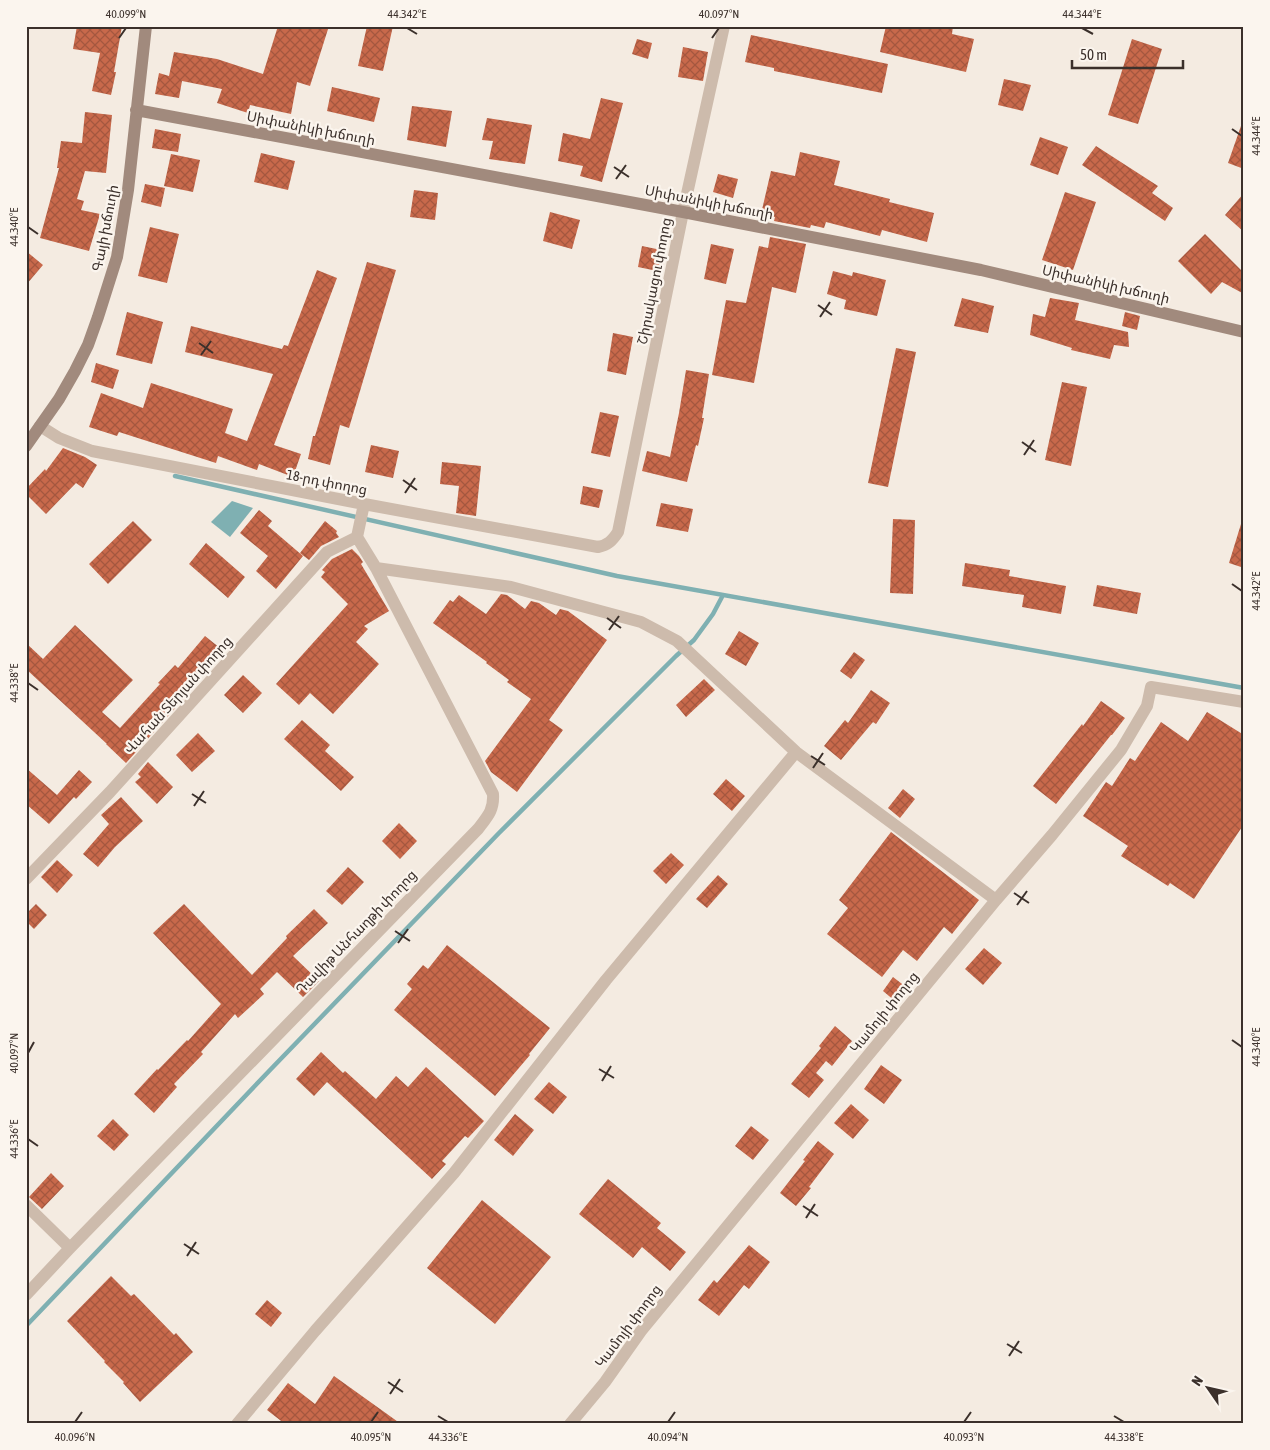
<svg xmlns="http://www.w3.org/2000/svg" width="1270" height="1450" viewBox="0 0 1270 1450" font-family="'Asap Condensed','Noto Sans Armenian',sans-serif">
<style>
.water{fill:#7fb0b2}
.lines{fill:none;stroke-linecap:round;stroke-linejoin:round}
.stream{stroke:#7fb0b2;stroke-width:4.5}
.building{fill:url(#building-cross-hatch)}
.minor{stroke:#cdbbac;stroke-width:12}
.secondary{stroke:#a18a7d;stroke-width:12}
.ticks{fill:none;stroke:#3b302b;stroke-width:2}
.labels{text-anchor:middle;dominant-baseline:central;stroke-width:4.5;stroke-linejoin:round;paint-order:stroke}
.street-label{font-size:14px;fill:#3b302b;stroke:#fbf5ee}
.neatline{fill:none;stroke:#3b302b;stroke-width:2}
.ticks-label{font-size:12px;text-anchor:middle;fill:#3b302b}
</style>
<defs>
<pattern id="building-cross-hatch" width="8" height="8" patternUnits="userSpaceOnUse" patternTransform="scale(1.25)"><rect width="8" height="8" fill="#c8694b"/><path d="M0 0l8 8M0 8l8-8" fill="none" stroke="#a4573f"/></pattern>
</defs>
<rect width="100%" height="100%" fill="#f4ebe1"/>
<path class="water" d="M232 501 253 508 230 537 211 522Z"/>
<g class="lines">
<path class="stream" d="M175 476 617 576 1244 688
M26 1326 271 1069 499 833 676 656 694 640 713 614 723 595"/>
</g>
<path class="building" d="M77 26H122L114 72H116L111 95 92 91 100 53 73 49Z
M278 26H329L310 86 297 82 291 114 250 105 248 113 217 103 222 89 182 81 179 98 155 94 159 73 169 76 174 52 217 59 263 74Z
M367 26H393L383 71 358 66Z
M886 26H953L952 34 974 39 966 72 880 52Z
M751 35 888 64 882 93 774 71V68L745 62Z
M637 39 652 43 648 59 632 54Z
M1132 39 1162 49 1138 124 1108 115Z
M683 47 708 52 703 81 678 77Z
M1004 79 1031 85 1023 111 998 105Z
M332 87 380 98 374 122 327 111Z
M601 98 623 103 602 182 580 176 583 166 558 161 563 133 590 139Z
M412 106 452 111 446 147 407 140Z
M85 112 112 115 106 173 85 171 77 199 84 201 81 210 100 214 89 251 40 238 59 168H57L61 141 82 143Z
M487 118 532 125 525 164 489 159 493 141 482 140Z
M1242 123H1244V169L1228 163Z
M155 129 181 134 178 152 152 148Z
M1040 137 1068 147 1058 175 1030 165Z
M1096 146 1158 186 1152 193 1173 208 1165 221 1082 165Z
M800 152 840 161 834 185 890 199 889 202 934 213 927 242 882 230 880 236 826 222 824 228 811 225 810 228 774 221 775 217 761 214 771 171 795 176Z
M261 153 295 161 288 190 254 182Z
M171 154 200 160 193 192 164 186Z
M718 174 738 179 733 198 713 192Z
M145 184 165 188 161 207 141 202Z
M414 190 438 193 435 220 410 217Z
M1065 192 1096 202 1073 270 1042 260Z
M1244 193V232L1225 215Z
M550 212 580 220 572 249 543 241Z
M150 227 179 234 167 283 138 276Z
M1205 234 1244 273V294L1222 282 1211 294 1178 261Z
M770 237 806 244 796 293 772 287 754 383 712 375 726 300 746 303 759 246 768 248Z
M711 244 734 249 726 284 704 279Z
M642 246 666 251 662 272 638 267Z
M26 251 43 265 26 285Z
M367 262 396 270 349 428 340 425 330 465 308 459 313 436H315Z
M317 270 337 278 274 445 301 454 293 477 259 464 257 470 218 456 216 463 119 432 117 436 89 427 101 393 143 408 151 383 233 409 225 433 247 441 273 374 185 352 191 326 282 349 284 345 288 346Z
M833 271 852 276 853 272 886 280 877 316 844 309 846 300 827 294Z
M962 298 994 306 988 333 954 326Z
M1050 298 1079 303 1075 320 1128 332 1129 347 1114 345 1110 359 1071 350 1072 348 1030 335 1033 314 1045 317Z
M127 312 163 322 152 364 116 355Z
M1125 312 1140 316 1137 330 1122 326Z
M613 333 633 337 626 375 607 371Z
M896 348 916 352 888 487 868 483Z
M96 363 119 370 113 389 91 382Z
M686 370 709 374 702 418H704L698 446 696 445 687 482 642 471 647 451 670 457 679 413Z
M1062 382 1087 387 1071 466 1045 460Z
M600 412 619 416 610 457 591 453Z
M371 445 399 451 393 478 365 472Z
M63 448 85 457 97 465 83 488 76 483 46 514 26 494V489L45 469 46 471Z
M442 462 481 466 476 516 456 513 459 486 440 484Z
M583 486 603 490 599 508 580 504Z
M661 503 693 509 688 532 656 526Z
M259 510 272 521 268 526 303 556 276 589 256 571 268 556 240 533Z
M893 519 915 520 913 594 890 593Z
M133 521 152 540 108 584 89 564Z
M325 521 337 531 336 533 339 537 321 546 309 560 300 553Z
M1241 524H1244V568L1229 563Z
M206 543 245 577 228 598 189 564Z
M352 549 359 556 363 562 361 564 389 611 364 626 368 629 356 642 379 664 333 714 310 693 299 705 276 684 348 604 321 577 325 572 322 570 332 559Z
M965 563 1010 570 1009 576 1066 586 1061 614 1022 607 1024 595 962 586Z
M1097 585 1141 593 1137 614 1093 606Z
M501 594 507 595 525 609 531 601 539 603 556 615 560 609 568 611 607 640 549 720 563 730 517 792 491 772 485 761 531 699 507 682 509 680 486 663 487 662 433 623 450 600 453 602 459 595 486 614Z
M75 625 133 680 102 712 120 728 160 684 158 683 175 665 178 668 205 636 220 648 192 681 196 685 126 763 106 744H107L26 669V643L43 659Z
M739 631 759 643 746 666 725 654Z
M854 652 865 660 851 679 840 671Z
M243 675 262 693 243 713 224 695Z
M704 679 715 690 686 717 676 705Z
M871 690 890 703 876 724 873 722 841 760 824 746 845 720 848 723Z
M1101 701 1125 718 1112 735H1111L1056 804 1033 786 1082 724 1083 726Z
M1207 712 1244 735V824L1194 899 1170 883 1168 886 1121 856 1128 846 1083 816 1106 782 1112 786 1130 758 1135 761 1161 722 1188 741Z
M302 720 330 745 325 751 354 777 341 791 284 739Z
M198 733 215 751 192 772 176 755Z
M148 762 173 787 157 804 135 782 141 777 138 774Z
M26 768 57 795 79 770 92 782 76 799 74 797 49 824 26 804Z
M726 779 745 796 732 811 713 794Z
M903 789 915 799 900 818 888 808Z
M121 797 143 821 115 847 98 867 83 854 109 824 101 815Z
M399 823 417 841 400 859 382 841Z
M891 832 979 900 952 934 944 927 917 961 903 950 882 977 827 934 848 908 839 900Z
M671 853 684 865 666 884 653 871Z
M57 860 73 875 57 893 41 877Z
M348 867 364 882 342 905 326 891Z
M718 875 728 884 707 908 696 899Z
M36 904 47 915 34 929 26 921V914Z
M184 904 252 975 287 938 286 936 314 909 328 923 293 956 319 981 303 997 277 972 260 989 264 994 238 1018 235 1014 201 1052 203 1054 174 1084 177 1087 154 1113 134 1094 157 1069 158 1070 187 1040 188 1041 221 1004 153 933Z
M447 945 550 1028 529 1054 530 1055 495 1096 394 1010 412 989 407 984 423 965 428 969Z
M984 948 1002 963 983 985 965 969Z
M893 977 906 987 895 1001 883 991Z
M835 1026 852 1041 832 1066 826 1061 816 1073 824 1080 809 1098 791 1084 821 1048 819 1046Z
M321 1052 343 1073 345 1071 376 1099 396 1076 408 1087 426 1067 484 1121 468 1138 465 1136 442 1161 446 1164 432 1179 327 1082 314 1096 296 1079Z
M881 1065 902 1080 884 1104 864 1089Z
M549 1082 567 1097 553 1114 534 1099Z
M851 1104 869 1120 853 1139 834 1123Z
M515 1114 534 1130 513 1156 494 1140Z
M113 1119 129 1135 114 1151 97 1136Z
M751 1126 769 1140 753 1160 735 1146Z
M818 1141 834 1154 809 1187 811 1188 796 1206 780 1193 805 1161 803 1160Z
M51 1173 64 1186 42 1209 29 1197Z
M608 1179 661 1223 657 1228 686 1252 670 1271 642 1247 633 1258 579 1214Z
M482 1200 551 1257 495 1324 427 1268Z
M749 1245 770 1262 749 1289 744 1285 719 1316 698 1300 714 1280 717 1283Z
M111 1276 131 1296 134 1294 174 1335 176 1333 193 1352 140 1402 123 1383 124 1382 104 1362 105 1361 67 1321Z
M267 1300 282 1313 271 1327 255 1314Z
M334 1376 401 1424H285L267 1410 288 1383 315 1404Z"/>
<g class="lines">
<path class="minor" d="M40 426 59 438 92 451 364 504 598 547C608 545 612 541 618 532L683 212 724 26
M357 537 364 504
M376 568 511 587 641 622 677 641 796 752 996 900
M26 879 110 792 327 552 357 537
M26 1205 70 1248
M26 1295 70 1248 478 829C488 816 494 810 493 794L376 568 357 537
M237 1424 315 1331 454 1173 606 980 796 752
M570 1424 605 1382 641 1331 996 900 1052 835 1121 750 1147 706 1151 687 1244 702"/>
<path class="secondary" d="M136 110 683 212 981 270 1244 332
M26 446 59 399 75 371 88 345 98 317 117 257 128 190 146 26"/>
</g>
<path class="ticks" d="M407 28 417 34M1082 28 1093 34M119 38 126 28M712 38 719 28M1232 129 1242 136M614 167 629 177M616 179 626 165M28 227 38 234M818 305 832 315M820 317 830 302M199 343 213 353M201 355 211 341M1022 442 1036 452M1024 455 1034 440M403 480 417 490M405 493 415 478M1232 584 1242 591M607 618 621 628M609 630 619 616M28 683 38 690M811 756 825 765M813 768 823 753M192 794 206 803M194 806 204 791M1014 893 1029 903M1017 905 1027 891M395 931 410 941M398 943 408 929M1232 1040 1242 1047M28 1053 34 1042M599 1069 614 1078M602 1081 611 1066M28 1139 38 1146M803 1206 818 1216M806 1218 815 1204M184 1244 199 1254M187 1256 196 1242M1007 1344 1022 1353M1009 1356 1019 1341M388 1382 403 1392M390 1394 400 1379M438 1416 448 1422M1114 1416 1124 1422M75 1422 82 1412M371 1422 378 1412M668 1422 675 1412M964 1422 971 1412"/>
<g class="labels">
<g class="street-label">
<text transform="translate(311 128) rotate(11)">Սիփանիկի խճուղի</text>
<text transform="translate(709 202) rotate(11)">Սիփանիկի խճուղի</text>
<text transform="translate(105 228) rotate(-79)">Գայի խճուղի</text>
<text transform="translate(654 281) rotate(-79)">Շիրակացու փողոց</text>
<text transform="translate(1106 284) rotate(13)">Սիփանիկի խճուղի</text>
<text transform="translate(327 482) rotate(11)">18-րդ փողոց</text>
<text transform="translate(178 695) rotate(-48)">Վահան Տերյան փողոց</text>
<text transform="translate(356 932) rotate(-46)">Դավիթ Անհաղթի փողոց</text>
<text transform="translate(884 1012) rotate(-51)">Կամոյի փողոց</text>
<text transform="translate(628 1326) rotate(-53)">Կամոյի փողոց</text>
</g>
</g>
<rect width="1270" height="1450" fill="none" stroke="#fbf5ee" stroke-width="55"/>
<g transform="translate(1208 1388) rotate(304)" stroke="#fbf5ee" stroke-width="4" paint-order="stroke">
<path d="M0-4L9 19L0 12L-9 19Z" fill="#3b302b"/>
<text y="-8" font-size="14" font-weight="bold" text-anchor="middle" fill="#3b302b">N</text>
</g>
<path d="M1072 60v8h111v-8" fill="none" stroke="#3b302b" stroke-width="2.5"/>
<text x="1080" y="60" font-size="15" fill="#3b302b" stroke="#fbf5ee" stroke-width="4" paint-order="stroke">50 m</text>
<rect x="28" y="28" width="1214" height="1394" class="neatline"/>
<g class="ticks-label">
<text x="126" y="18">40.099°N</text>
<text x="407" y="18">44.342°E</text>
<text x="719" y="18">40.097°N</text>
<text x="1082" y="18">44.344°E</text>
<text transform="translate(1256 136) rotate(-90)" y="4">44.344°E</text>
<text transform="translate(14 227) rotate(-90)" y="4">44.340°E</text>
<text transform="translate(1256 591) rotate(-90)" y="4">44.342°E</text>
<text transform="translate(14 683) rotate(-90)" y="4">44.338°E</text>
<text transform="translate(1256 1047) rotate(-90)" y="4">44.340°E</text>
<text transform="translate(14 1053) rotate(-90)" y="4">40.097°N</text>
<text transform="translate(14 1139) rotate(-90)" y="4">44.336°E</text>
<text x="75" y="1441">40.096°N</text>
<text x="371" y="1441">40.095°N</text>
<text x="448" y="1441">44.336°E</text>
<text x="668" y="1441">40.094°N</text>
<text x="964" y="1441">40.093°N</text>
<text x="1124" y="1441">44.338°E</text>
</g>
</svg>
